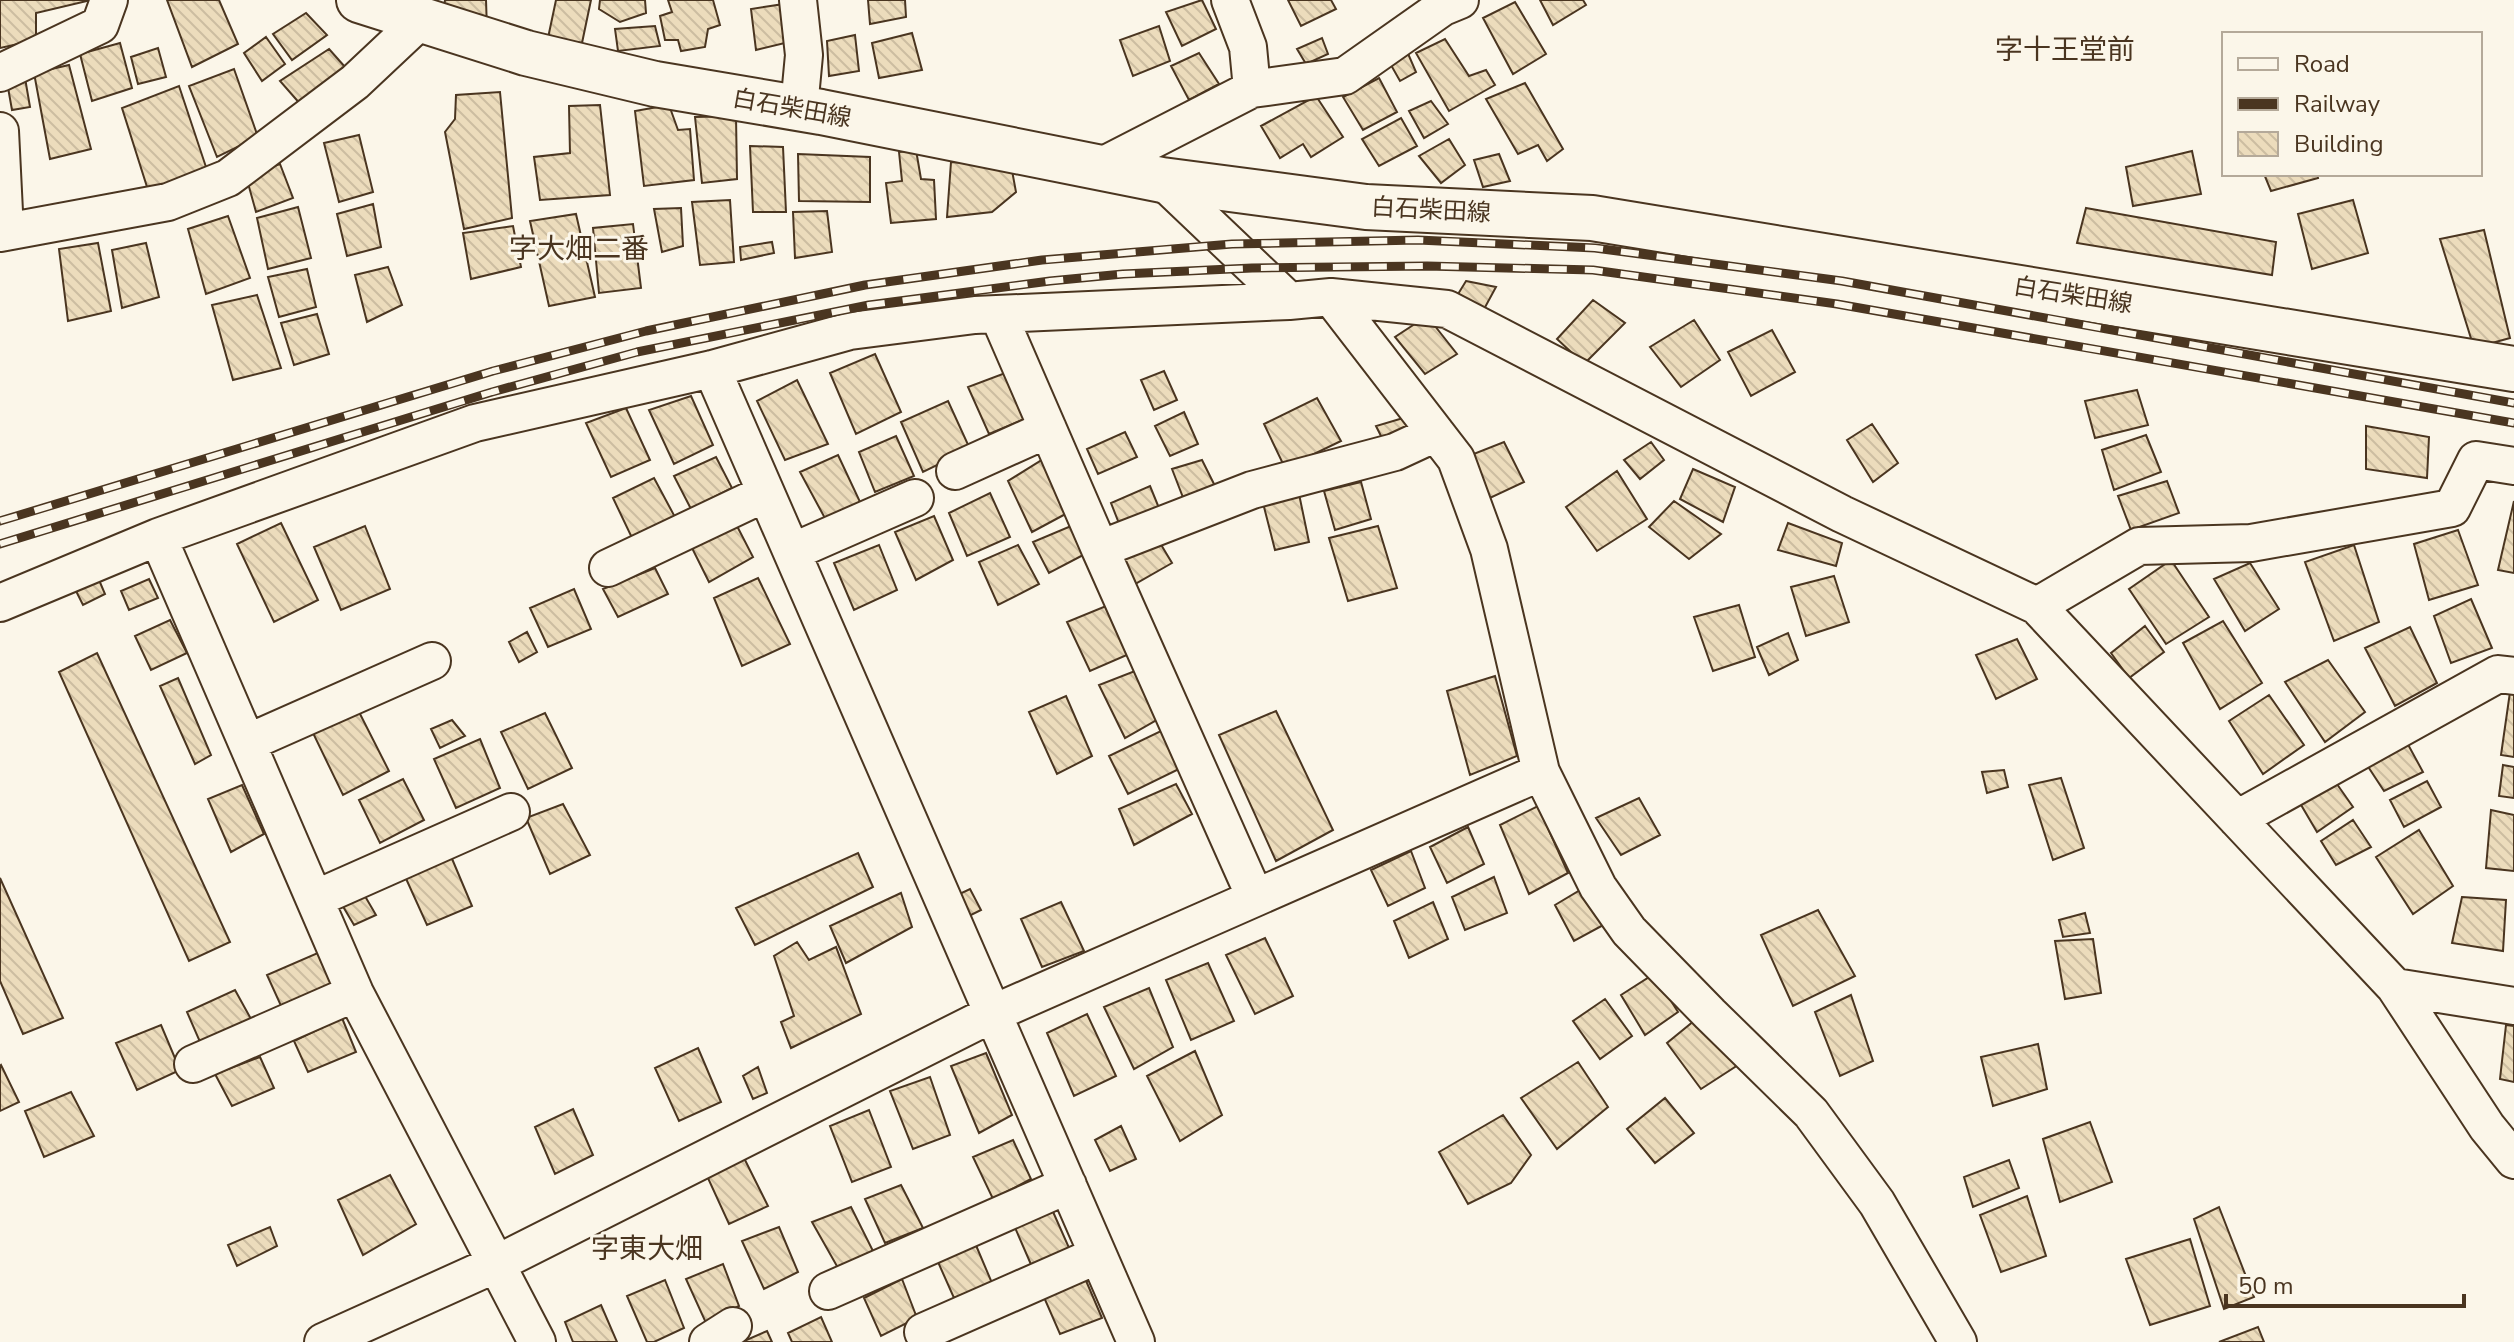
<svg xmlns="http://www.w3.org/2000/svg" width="2514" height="1342" viewBox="0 0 2514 1342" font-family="'Nunito Sans','Noto Sans JP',sans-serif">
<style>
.building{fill:url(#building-back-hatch);stroke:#4a3520;stroke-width:2}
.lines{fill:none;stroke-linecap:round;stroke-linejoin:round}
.minor-casing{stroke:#4a3520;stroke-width:40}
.major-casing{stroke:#4a3520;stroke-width:48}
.minor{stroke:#fbf6e9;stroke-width:36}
.major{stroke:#fbf6e9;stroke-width:44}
.rail-casing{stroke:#4a3520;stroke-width:9}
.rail{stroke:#fbf6e9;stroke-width:6;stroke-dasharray:18;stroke-linecap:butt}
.labels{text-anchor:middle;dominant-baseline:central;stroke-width:6;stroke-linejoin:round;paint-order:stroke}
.street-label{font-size:24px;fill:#4a3520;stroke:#fbf6e9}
.quarter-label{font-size:28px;fill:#4a3520;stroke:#fbf6e9}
</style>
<defs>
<pattern id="building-back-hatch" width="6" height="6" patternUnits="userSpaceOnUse" patternTransform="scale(2)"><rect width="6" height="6" fill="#ecdcbc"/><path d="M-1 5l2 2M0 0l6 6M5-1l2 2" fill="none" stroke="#ccbda1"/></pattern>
</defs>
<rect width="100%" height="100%" fill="#fbf6e9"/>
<path class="building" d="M0 0H91L36 13V40L0 48Z
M167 0H219L238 44 192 67Z
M445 0H486L487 30 443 14Z
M556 0H591L582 43 548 38Z
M600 0H645L646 13 620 22 599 9Z
M668 0H713L720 25 708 29 705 47 681 51 678 40H665L660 16 672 12Z
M868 0H905L906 17 870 24Z
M1202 0 1216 29 1182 46 1166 12Z
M1288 0H1331L1336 9 1301 26Z
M1540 0H1583L1586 5 1553 25Z
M1515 2 1546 54 1513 74 1483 18Z
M784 4 789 42 756 50 751 9Z
M306 13 327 35 292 60 273 34Z
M655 26 660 46 618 51 615 29Z
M1159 26 1170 61 1133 76 1120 40Z
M912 33 922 70 879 78 872 43Z
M855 35 859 71 829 76 827 41Z
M266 37 285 64 262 81 244 53Z
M1322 38 1328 54 1306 64 1297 49Z
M1445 39 1469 76 1486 70 1495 85 1449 111 1416 53Z
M120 43 132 88 92 101 80 54Z
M158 48 166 77 138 84 131 57Z
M329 49 345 67 302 106 280 81Z
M1406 49 1416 72 1400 81 1387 58Z
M1199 53 1219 84 1189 100 1171 66Z
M69 65 91 149 50 159 34 73Z
M234 69 258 137 217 157 189 86Z
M25 78 30 107 12 110 7 82Z
M1379 78 1397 112 1363 130 1343 97Z
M1525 83 1563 149 1547 161 1538 145 1518 154 1486 99Z
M179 86 207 170 148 190 122 108Z
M500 92 512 218 464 229 445 132 455 119 456 95Z
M1316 96 1343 137 1311 157 1303 144 1280 158 1261 126Z
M1431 101 1448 124 1424 138 1409 111Z
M600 105 610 195 540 200 534 157 570 153 569 106Z
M669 105 678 130 690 129 694 180 644 186 635 111Z
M736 116 737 179 702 183 695 117Z
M1401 118 1417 146 1379 166 1362 139Z
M359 135 373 192 339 202 324 143Z
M1449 139 1465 165 1441 183 1419 156Z
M750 146 783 147 786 212H753Z
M916 150 921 179 934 180 936 219 891 223 886 183 902 181 899 152Z
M2192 151 2201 194 2133 206 2126 167Z
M798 154 870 157V202L799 201Z
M1499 154 1510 181 1483 187 1474 160Z
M951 162 1011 165 1016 192 992 212 947 217Z
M280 164 293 198 256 212 246 176Z
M2264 174H2317L2318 178 2271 191Z
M730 200 734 262 700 265 692 202Z
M2353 200 2368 253 2312 269 2298 214Z
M373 204 381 247 347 256 337 214Z
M298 207 311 258 268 269 257 218Z
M681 208 683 246 662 252 654 209Z
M2086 208 2276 242 2272 275 2077 243Z
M827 211 832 252 795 258 793 212Z
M576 214 595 297 549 306 530 221Z
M228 216 250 278 206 294 188 229Z
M633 224 641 288 599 293 593 228Z
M513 226 521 267 471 279 463 233Z
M2484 230 2510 338 2474 348 2440 239Z
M772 242 774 253 741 260 740 247Z
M98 243 111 311 68 321 59 249Z
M146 243 159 297 122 308 112 250Z
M388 267 402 305 367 322 355 275Z
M307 269 316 307 279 317 268 277Z
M1466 281 1496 287 1483 311 1455 299Z
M257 295 281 368 233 380 212 305Z
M1593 300 1625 323 1584 364 1557 339Z
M317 314 329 354 294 365 281 323Z
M1427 316 1457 354 1425 374 1395 337Z
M1694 320 1720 360 1681 387 1650 347Z
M1772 330 1795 372 1751 396 1728 352Z
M875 354 901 412 856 434 830 373Z
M1164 371 1177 400 1154 410 1141 380Z
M1008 372 1032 416 989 434 968 387Z
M797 380 828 444 785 460 757 401Z
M2137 390 2148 425 2095 438 2085 401Z
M691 396 713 445 674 464 649 410Z
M1317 398 1341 441 1285 468 1264 424Z
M948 401 970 449 923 472 901 422Z
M626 408 650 460 611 477 586 423Z
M1184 412 1198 444 1170 456 1155 426Z
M1410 416 1420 433 1386 446 1376 426Z
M1872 424 1898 463 1873 482 1847 440Z
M2366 426 2429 437 2427 478 2366 469Z
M1125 432 1137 457 1098 474 1087 449Z
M2146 435 2161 472 2114 490 2102 450Z
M896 436 914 476 875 492 859 452Z
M1504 442 1524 482 1490 498 1471 455Z
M1651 442 1664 460 1640 479 1624 460Z
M838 455 861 504 827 522 800 472Z
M716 457 732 488 691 509 674 476Z
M1045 458 1073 510 1032 532 1008 481Z
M1202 460 1216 488 1184 500 1172 469Z
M1693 469 1735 487 1723 522 1680 499Z
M1617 471 1647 519 1597 551 1566 507Z
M654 478 676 519 633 540 613 498Z
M2167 481 2179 513 2131 530 2118 496Z
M1361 482 1371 519 1335 530 1324 491Z
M1150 486 1159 508 1120 526 1111 503Z
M990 493 1010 537 967 556 949 513Z
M1299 494 1309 542 1275 550 1263 503Z
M1674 501 1721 534 1689 559 1649 527Z
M2514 501V573L2498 570Z
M934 516 953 560 916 580 895 532Z
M281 523 318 600 274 622 237 544Z
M1788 523 1842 543 1836 566 1778 550Z
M365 526 390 589 341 610 314 547Z
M737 526 753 557 709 582 692 548Z
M1071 526 1087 553 1049 573 1033 542Z
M1378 526 1397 588 1348 601 1329 538Z
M2458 530 2478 585 2429 600 2414 544Z
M1157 538 1172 563 1135 584 1121 557Z
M879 545 897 590 854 610 834 563Z
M1018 545 1039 584 998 605 979 562Z
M2354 545 2379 622 2334 641 2305 562Z
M2171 560 2209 617 2166 644 2129 589Z
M2250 563 2279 609 2245 631 2214 579Z
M655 568 668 594 618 617 603 589Z
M1834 576 1849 622 1806 636 1791 587Z
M758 578 790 644 742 666 714 598Z
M149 579 158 598 129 610 121 591Z
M99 580 105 594 83 605 76 591Z
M574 589 591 629 548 647 530 608Z
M2471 599 2492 648 2451 663 2434 616Z
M1111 604 1136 651 1090 671 1067 622Z
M1739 605 1755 657 1713 671 1694 617Z
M170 620 187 653 151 670 135 636Z
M2223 621 2262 683 2220 709 2183 643Z
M2145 626 2164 652 2129 678 2111 653Z
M2410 627 2437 683 2395 706 2365 648Z
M527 632 537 652 519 662 509 642Z
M1788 633 1798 660 1769 675 1757 647Z
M2017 639 2037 679 1996 699 1976 655Z
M97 653 230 942 189 961 59 672Z
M2328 660 2365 712 2325 742 2285 682Z
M1135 671 1160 718 1125 738 1099 685Z
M1495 676 1517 756 1470 775 1447 691Z
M178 678 211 755 195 764 160 686Z
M2510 692 2514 693V757L2501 755Z
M2269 695 2304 745 2263 774 2229 721Z
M1066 696 1092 756 1057 774 1029 712Z
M358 710 389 771 343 795 313 733Z
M1276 711 1333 830 1276 861 1219 735Z
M545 713 572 768 528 789 501 732Z
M452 720 465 736 440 748 431 729Z
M1163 730 1181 768 1128 794 1109 756Z
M480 739 500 788 456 808 434 759Z
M2405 739 2423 772 2384 791 2365 762Z
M2503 765 2514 767V798L2499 796Z
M2004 770 2008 787 1987 793 1982 772Z
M2332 777 2353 807 2317 832 2297 798Z
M2061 778 2084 848 2053 860 2029 785Z
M403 779 424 820 380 843 359 800Z
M2427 781 2441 807 2404 827 2390 800Z
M1176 784 1192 814 1134 845 1119 809Z
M242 785 264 834 231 852 208 799Z
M1639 798 1660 835 1621 855 1596 818Z
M563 804 590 855 550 874 526 818Z
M1538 806 1568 873 1529 894 1500 825Z
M2491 810 2514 815V871L2486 868Z
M2353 820 2371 847 2336 865 2321 841Z
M1468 827 1484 864 1447 883 1430 847Z
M2419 830 2453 886 2413 914 2376 857Z
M1411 851 1425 888 1388 906 1371 870Z
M858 853 873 887 755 945 736 908Z
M450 854 472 906 427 925 403 872Z
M1494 877 1507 913 1465 930 1452 897Z
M0 878 63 1018 23 1034 0 981Z
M1587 886 1607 923 1574 941 1555 905Z
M970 889 981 910 963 919 953 897Z
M362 891 376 915 354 925 341 903Z
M901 893 912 927 846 963 830 926Z
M2462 897 2506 900 2503 951 2452 943Z
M1061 902 1084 951 1042 967 1021 919Z
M1433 902 1448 939 1409 958 1394 921Z
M1818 910 1855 976 1793 1006 1761 935Z
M2085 913 2090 933 2063 937 2059 920Z
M1265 938 1293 996 1255 1014 1226 955Z
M2093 939 2101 993 2065 999 2055 941Z
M797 942 809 960 836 947 861 1014 791 1048 781 1022 794 1016 774 956Z
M320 952 333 984 282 1008 267 975Z
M1208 963 1234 1021 1191 1040 1166 980Z
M1654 974 1678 1012 1645 1035 1621 995Z
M1149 988 1173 1047 1134 1069 1104 1007Z
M235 990 251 1019 200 1042 187 1012Z
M1851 995 1873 1061 1840 1076 1815 1012Z
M1605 999 1632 1036 1600 1059 1573 1021Z
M1087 1014 1116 1076 1074 1096 1047 1033Z
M1700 1016 1738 1065 1701 1089 1667 1043Z
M342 1018 356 1052 308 1072 294 1041Z
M161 1025 180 1070 137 1090 116 1043Z
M2506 1025 2514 1026V1082L2500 1079Z
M2038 1044 2047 1089 1993 1106 1981 1057Z
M698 1048 721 1102 679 1121 655 1068Z
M1195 1051 1222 1115 1180 1141 1147 1076Z
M986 1053 1012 1115 979 1133 951 1066Z
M260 1057 274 1088 232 1106 215 1074Z
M1578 1062 1608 1107 1557 1149 1521 1098Z
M1 1065 19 1102 0 1111V1066Z
M758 1067 767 1093 753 1099 743 1076Z
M930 1077 950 1135 913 1149 890 1091Z
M71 1092 94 1136 44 1157 25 1111Z
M1665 1098 1694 1133 1655 1163 1627 1129Z
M573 1109 593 1155 555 1174 535 1127Z
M869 1110 891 1167 852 1182 830 1126Z
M1503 1115 1531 1155 1511 1183 1468 1204 1439 1152Z
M2090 1122 2112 1182 2060 1202 2043 1139Z
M1121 1126 1136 1159 1110 1171 1095 1140Z
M1013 1140 1031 1179 993 1199 973 1157Z
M744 1158 768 1206 729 1224 707 1176Z
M2009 1160 2019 1188 1973 1207 1964 1177Z
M390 1175 416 1224 363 1255 338 1200Z
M901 1185 923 1228 885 1243 865 1199Z
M2027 1196 2046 1256 2001 1272 1980 1215Z
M1050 1205 1070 1250 1033 1269 1013 1223Z
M851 1207 873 1251 838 1268 812 1222Z
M2219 1207 2254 1297 2224 1309 2194 1219Z
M270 1227 277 1246 237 1266 228 1245Z
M779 1227 798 1272 764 1289 742 1241Z
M2190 1239 2210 1306 2150 1325 2126 1259Z
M975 1243 992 1283 954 1298 938 1262Z
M723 1264 739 1306 706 1323 686 1279Z
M1084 1276 1102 1318 1060 1334 1043 1295Z
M902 1279 917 1318 881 1336 864 1298Z
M665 1280 684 1328 654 1342H647L627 1296Z
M601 1305 617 1342H573L565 1322Z
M821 1317 832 1342H792L788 1333Z
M2258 1327 2264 1342H2219Z
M767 1331 772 1342H742Z"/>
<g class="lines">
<defs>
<path id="minor" d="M798 0 804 55 799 108
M1230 0 1248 47 1252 89
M0 73 100 25 109 0
M0 131 5 232
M1100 167 1252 89 1345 76 1443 7 1460 0
M1162 180 1289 301
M0 233 168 202 228 178 355 82 421 20
M1331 297 1456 459 1489 549 1541 772 1598 887 1629 931 1710 1014 1811 1113 1877 1203 1958 1342
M998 314 1100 549
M712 369 1136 1342
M955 471 1048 429
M158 537 355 993 537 1342
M792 552 915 498
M608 568 766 493
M0 603 158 537 475 423 712 369 850 331 975 315 1289 301 1331 297 1447 309 1842 514 2037 606 2395 987 2487 1127 2514 1160
M2037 606 2139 546 2251 543 2452 508 2476 460 2514 466
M247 743 432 661
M2237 819 2498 674 2514 676
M1255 897 1100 549 1252 490 1395 452 1436 433
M315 899 511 812
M2395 987 2514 1006
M193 1064 355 993
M828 1291 1068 1185
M923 1332 1098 1255
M323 1342 498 1263 994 1013 1541 772
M708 1342 733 1326"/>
<path id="major" d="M359 0 526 53 655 84 821 112 1162 180 1366 207 1592 218 2514 369"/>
</defs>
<use href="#minor" class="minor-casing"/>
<use href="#major" class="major-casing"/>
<use href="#minor" class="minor"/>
<use href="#major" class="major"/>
<defs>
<path id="rail" d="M0 521 493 371 646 331 865 285 1042 260 1232 244 1418 240 1595 248 1842 281 2514 403
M0 544 492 392 637 352 869 305 1050 281 1123 274 1252 268 1427 266 1593 270 1837 304 2514 423"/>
</defs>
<use href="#rail" class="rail-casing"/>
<use href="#rail" class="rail"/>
</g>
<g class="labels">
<g class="street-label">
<text transform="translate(792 108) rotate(10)">白石柴田線</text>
<text transform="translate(1431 210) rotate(3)">白石柴田線</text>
<text transform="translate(2073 295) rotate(9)">白石柴田線</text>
</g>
<g class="quarter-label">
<text x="2065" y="50">字十王堂前</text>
<text x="579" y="249">字大畑二番</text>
<text x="647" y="1249">字東大畑</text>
</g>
</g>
<rect x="2222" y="32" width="260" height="144" fill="#fbf6e9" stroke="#b4a999" stroke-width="2"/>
<rect x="2238" y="58" width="40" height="12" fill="#fbf6e9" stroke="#b4a999" stroke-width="2"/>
<text x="2294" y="72" font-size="24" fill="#4a3520">Road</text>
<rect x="2238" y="98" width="40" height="12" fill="#4a3520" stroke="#b4a999" stroke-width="2"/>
<text x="2294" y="112" font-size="24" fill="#4a3520">Railway</text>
<rect x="2238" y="132" width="40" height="24" fill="url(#building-back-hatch)" stroke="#b4a999" stroke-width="2"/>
<text x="2294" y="152" font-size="24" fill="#4a3520">Building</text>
<path d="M2226 1294v12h238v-12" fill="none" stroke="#4a3520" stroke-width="4"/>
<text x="2238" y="1294" font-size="24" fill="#4a3520" stroke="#fbf6e9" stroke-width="6" paint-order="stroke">50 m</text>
</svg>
